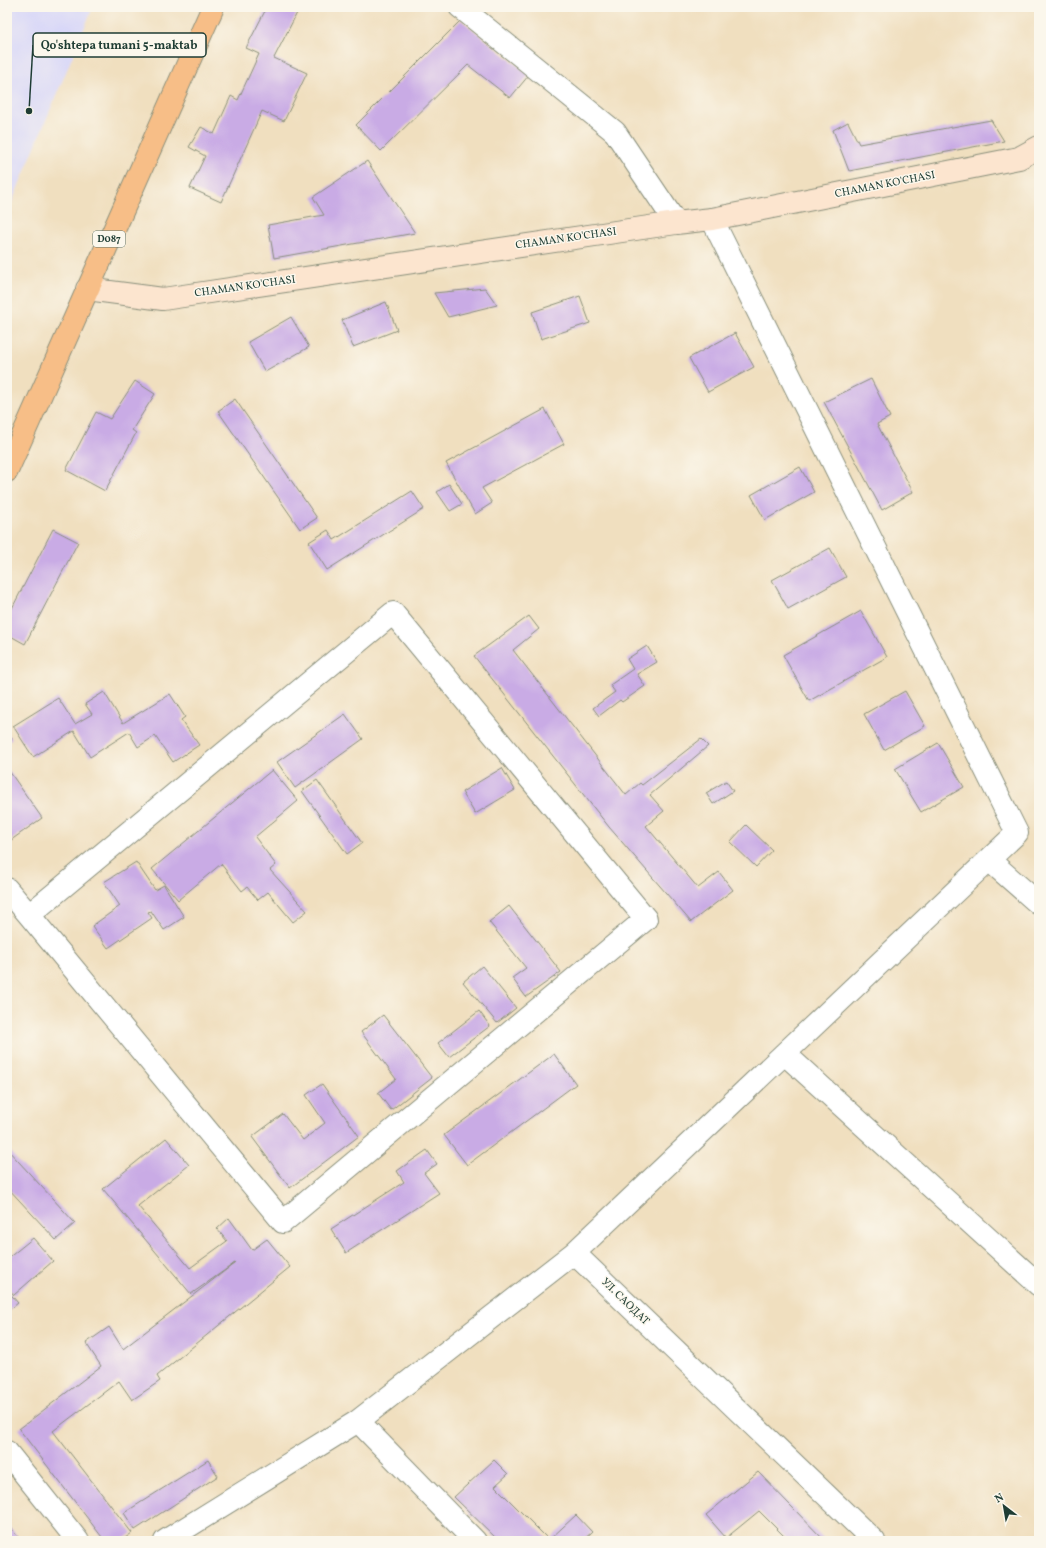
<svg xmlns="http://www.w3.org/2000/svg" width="1046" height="1548" viewBox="0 0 1046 1548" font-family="Vollkorn,serif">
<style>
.built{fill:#d8d7f8}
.building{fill:#c9abe5}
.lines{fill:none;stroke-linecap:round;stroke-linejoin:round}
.street-casing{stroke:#888e7a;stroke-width:24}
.secondary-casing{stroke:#888e7a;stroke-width:24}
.primary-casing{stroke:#888e7a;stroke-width:24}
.street{stroke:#fff;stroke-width:22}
.secondary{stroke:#fce5cf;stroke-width:22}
.primary{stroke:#f7be87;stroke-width:22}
.labels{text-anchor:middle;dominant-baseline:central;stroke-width:3;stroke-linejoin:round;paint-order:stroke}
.shield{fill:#fbf7ec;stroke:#61756b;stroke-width:1}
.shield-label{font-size:10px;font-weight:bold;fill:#1f3d34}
.street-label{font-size:11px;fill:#1f3d34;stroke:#fbf7ec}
.leader{fill:none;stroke:#1f3d34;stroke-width:1.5}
.callout-dot{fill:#1f3d34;stroke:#fbf7ec;stroke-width:1.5}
.callout{fill:#fbf7ec;stroke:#1f3d34;stroke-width:1.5}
.callout-label{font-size:12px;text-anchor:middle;font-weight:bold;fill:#1f3d34}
</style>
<rect width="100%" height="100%" fill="#fbf7ec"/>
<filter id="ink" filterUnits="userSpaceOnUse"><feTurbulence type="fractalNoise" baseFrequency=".025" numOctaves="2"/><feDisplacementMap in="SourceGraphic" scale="8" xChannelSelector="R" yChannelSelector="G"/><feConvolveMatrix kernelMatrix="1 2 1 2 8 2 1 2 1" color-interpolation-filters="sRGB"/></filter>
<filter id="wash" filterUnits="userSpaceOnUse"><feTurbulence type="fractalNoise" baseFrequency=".012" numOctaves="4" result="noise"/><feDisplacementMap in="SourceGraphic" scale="16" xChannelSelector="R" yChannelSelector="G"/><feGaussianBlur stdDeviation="0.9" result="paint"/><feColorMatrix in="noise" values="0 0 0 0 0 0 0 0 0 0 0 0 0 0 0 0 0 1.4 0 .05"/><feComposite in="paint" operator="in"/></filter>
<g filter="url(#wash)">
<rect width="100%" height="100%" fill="#f0dfbf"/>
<path class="built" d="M7 7H93L7 214Z"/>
<g id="blocks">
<path class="building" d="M267 7H300L274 58 307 73 284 121 262 111 221 202 190 188 205 156 189 147 201 127 214 134 231 96 238 100 259 54 246 48Z
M461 20 529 75 510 98 468 65 381 151 356 125Z
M991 120 1004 141 849 171 833 130 848 122 859 144Z
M367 161 415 233 274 258 268 225 324 215 313 197Z
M485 288 497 305 448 317 434 293Z
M580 296 590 323 541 339 532 312Z
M386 302 397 330 353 347 342 320Z
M291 317 309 347 265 372 248 342Z
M735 333 754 367 708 392 689 358Z
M871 379 890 417 877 424 913 492 882 510 824 402Z
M135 381 155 394 132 430 136 433 105 491 66 470 96 412 110 419Z
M235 399 317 518 300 529 218 411Z
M545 409 564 444 482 488 492 503 475 514 446 463Z
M800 467 814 492 765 520 751 495Z
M449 484 462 504 450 511 437 492Z
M412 491 424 509 327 570 309 542 328 530 334 540Z
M53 529 78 542 25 644 7 634V618Z
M830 548 846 577 788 609 772 580Z
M861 611 887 657 809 701 783 655Z
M529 616 539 629 513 650 626 795 640 783 642 785 701 739 708 746 650 795 664 811 646 826 698 888 719 872 733 890 691 922 609 827 474 656Z
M647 646 657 662 637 674 645 686 622 702 620 700 599 716 593 708 615 692 610 685 633 669 627 659Z
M905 691 925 726 884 750 864 714Z
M104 692 123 723 170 694 185 717 181 720 199 745 173 762 155 736 138 747 129 732 90 757 74 731 33 757 13 726 58 698 75 724 92 714 85 704Z
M345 714 363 739 295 788 277 762Z
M7 732 12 739 7 743Z
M938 743 964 787 921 812 895 769Z
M7 768 42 818 7 843Z
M502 768 515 790 475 814 462 792Z
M272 770 298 801 255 837 276 865 270 870 307 911 293 922 268 892 258 900 247 887 242 891 221 864 178 900 152 869Z
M317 780 362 843 347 854 302 791Z
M726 781 733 791 713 804 706 793Z
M746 825 772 850 756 867 730 842Z
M136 862 155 890 164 885 184 917 164 930 151 911 148 912 152 918 108 948 92 926 120 906 104 882Z
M509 906 561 972 526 997 512 978 526 968 489 922Z
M482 966 516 1008 497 1023 463 982Z
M479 1011 490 1026 449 1057 438 1043Z
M383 1015 432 1078 391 1110 378 1093 396 1079 361 1032Z
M554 1054 576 1084 467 1165 444 1135Z
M322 1084 359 1136 290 1188 252 1137 283 1114 303 1140 325 1123 306 1095Z
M166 1138 189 1165 138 1206 190 1268 227 1241 217 1229 229 1218 252 1250 267 1239 290 1267 157 1376 160 1381 132 1400 119 1381 53 1431 132 1533 121 1541H105L19 1429 101 1366 86 1343 109 1327 123 1349 235 1263 191 1294 103 1189Z
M7 1149 75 1223 56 1240 7 1187Z
M427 1150 437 1164 424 1173 439 1193 346 1253 331 1229 404 1182 397 1171Z
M33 1238 53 1261 14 1295 7 1287V1259Z
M7 1290 18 1303 7 1312Z
M208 1460 218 1476 135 1530 124 1513Z
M494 1460 508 1474 495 1486 549 1540 576 1515 592 1532 582 1541H499L454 1497Z
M758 1472 825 1541H789L759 1511 726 1538 706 1515Z
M7 1523 21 1541H7Z"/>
</g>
</g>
<g filter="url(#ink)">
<use href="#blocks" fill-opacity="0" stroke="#888e7a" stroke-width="1"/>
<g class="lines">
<defs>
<path id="street" d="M460 7 615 132 676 223
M989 860 1039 904
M7 889 29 915 283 1222 646 919 393 613 29 915
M785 1054 1039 1285
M574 1253 1017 833 712 219
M358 1421 574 1253 874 1541
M7 1452 78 1541
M165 1541 358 1421 475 1541"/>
<path id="secondary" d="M87 289 163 299 676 223 712 219 1019 158 1039 147"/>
<path id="primary" d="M7 471 213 7"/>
</defs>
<use href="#street" class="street-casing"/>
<use href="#secondary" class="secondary-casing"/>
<use href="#primary" class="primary-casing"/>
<use href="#street" class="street"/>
<use href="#secondary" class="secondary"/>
<use href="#primary" class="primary"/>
</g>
</g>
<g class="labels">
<rect class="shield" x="93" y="231" width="32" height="16" rx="3"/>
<g class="shield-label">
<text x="109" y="239">D087</text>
</g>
<g class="street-label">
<text transform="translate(885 185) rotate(-11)">CHAMAN KO'CHASI</text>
<text transform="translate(566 239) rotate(-8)">CHAMAN KO'CHASI</text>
<text transform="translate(245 287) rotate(-8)">CHAMAN KO'CHASI</text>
<text transform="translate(625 1302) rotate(44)">УЛ. САОДАТ</text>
</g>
</g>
<path class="leader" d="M29 111L33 45"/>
<circle class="callout-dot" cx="29" cy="111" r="4"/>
<rect class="callout" x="33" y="33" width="173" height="24" rx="4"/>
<g class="callout-label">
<text x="119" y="49">Qo'shtepa tumani 5-maktab</text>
</g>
<rect width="1046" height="1548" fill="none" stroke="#fbf7ec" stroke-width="24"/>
<g transform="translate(1004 1506) rotate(329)" stroke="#fbf7ec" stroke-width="3" paint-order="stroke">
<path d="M0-3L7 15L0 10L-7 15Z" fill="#1f3d34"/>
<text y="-6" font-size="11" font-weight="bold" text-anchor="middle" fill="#1f3d34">N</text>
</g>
</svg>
